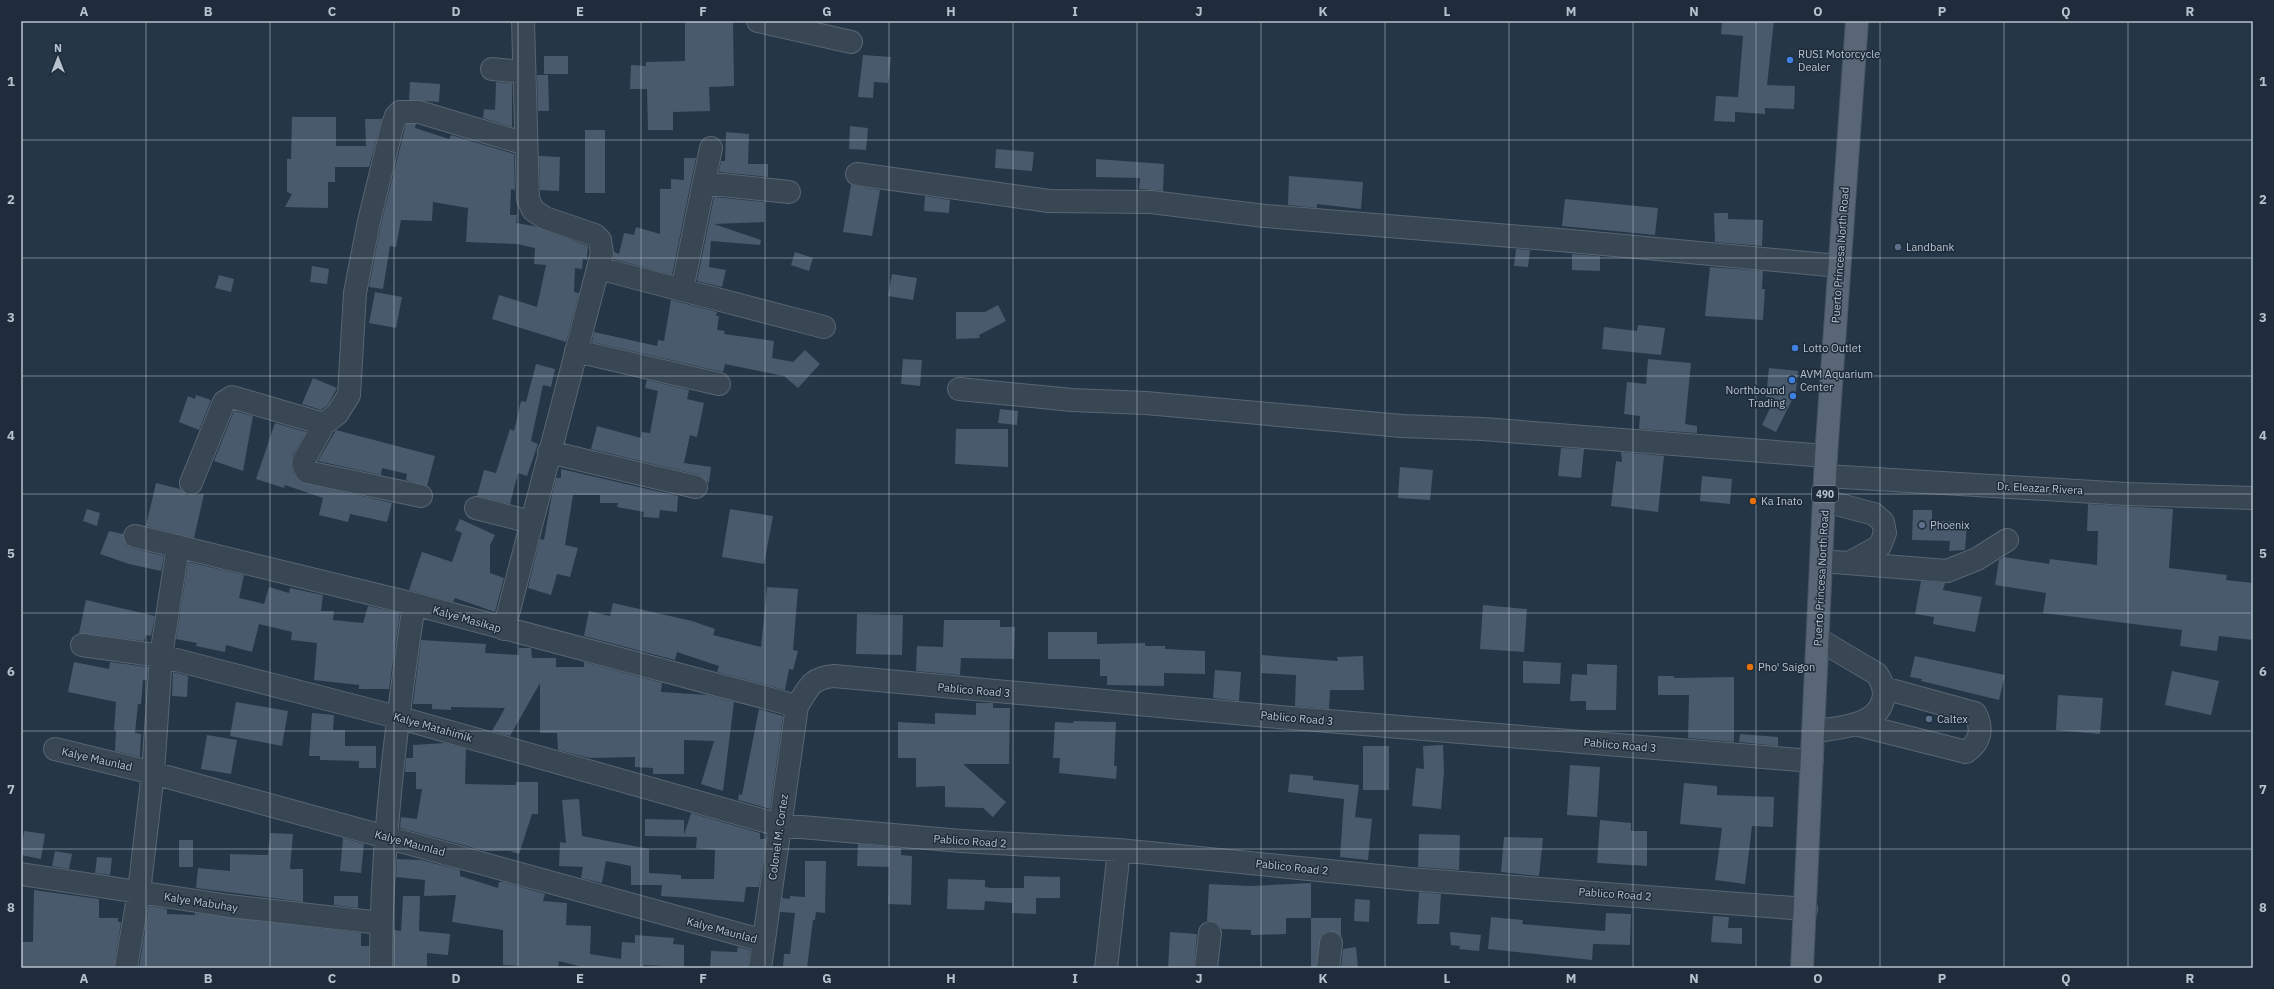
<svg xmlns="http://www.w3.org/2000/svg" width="2274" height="989" viewBox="0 0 2274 989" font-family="'IBM Plex Sans',sans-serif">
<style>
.building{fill:#485a6c}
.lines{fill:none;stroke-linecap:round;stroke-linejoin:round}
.minor-casing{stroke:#586572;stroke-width:24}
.major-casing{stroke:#465361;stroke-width:24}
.minor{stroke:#394755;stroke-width:22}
.major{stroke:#586675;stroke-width:22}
.grid{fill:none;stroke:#b7c2ce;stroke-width:1;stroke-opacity:0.55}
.shop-dot{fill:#3f7fe0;stroke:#1e2c3b;stroke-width:1.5}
.service-dot{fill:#5c6f8a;stroke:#1e2c3b;stroke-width:1.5}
.food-dot{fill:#e8710a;stroke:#1e2c3b;stroke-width:1.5}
.labels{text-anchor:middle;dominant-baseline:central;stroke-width:3;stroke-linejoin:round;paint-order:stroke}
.shield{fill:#1e2c3b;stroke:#8995a2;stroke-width:1}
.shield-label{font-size:10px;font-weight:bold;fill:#b7c2ce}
.poi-label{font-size:11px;fill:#b7c2ce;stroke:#1e2c3b;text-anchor:start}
.street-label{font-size:11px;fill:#b7c2ce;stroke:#1e2c3b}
.neatline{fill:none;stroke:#b7c2ce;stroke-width:1.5}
.grid-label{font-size:13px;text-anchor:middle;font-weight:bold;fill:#b7c2ce}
</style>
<rect width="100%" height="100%" fill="#253646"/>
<path class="building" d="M685 21H733L734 86 709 87 710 111 673 112V130H648L647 89H630L631 65 646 66V62L685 61Z
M1722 21H1774L1767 85 1795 86 1794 109 1765 108V114L1735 112V122L1714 121 1716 96 1738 97 1743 36 1721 34Z
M863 55 891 57 888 83 874 82 873 98 858 97Z
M544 56H568V74H544Z
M537 75H548L549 111H538Z
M410 82 440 84 439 102 409 100Z
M496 82 512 83V127L483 118 484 109 495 110Z
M292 117H336V146H366L365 119H382L369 167H335V182H328V208L285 207 292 194 287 192V159H291Z
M406 124H416L415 128 449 139 451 135 514 154 515 190 511 189 510 215H517L516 223 534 226 588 246 587 260 583 259 582 269 575 268 574 292 579 293 566 342 492 319 499 295 537 307 546 265 534 264 535 248 517 244 466 242 468 208 433 202 432 221 401 220 396 247 390 246 383 289 369 287 381 224Z
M850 126 868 128 866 150 849 149Z
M585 130H605V193H585Z
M726 132 749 134 748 164H768V177L719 172 721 161H725Z
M996 149 1034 152 1032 171 995 168Z
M539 156 560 157 559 191 540 190Z
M684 158H696L672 275 613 259 614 252 619 254 624 233 634 235 636 227 660 234V189H671V179L684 180Z
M1096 159 1164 164 1163 191 1139 189 1140 178 1096 177Z
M1289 176 1363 182 1361 209 1317 204V208L1288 205Z
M851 185 880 190 872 236 843 232Z
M925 196 950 200 949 213 924 211Z
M714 197 764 202V222L714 224 761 240 760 245 711 241 709 267 726 270 722 287 697 281Z
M1565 199 1658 208 1655 235 1562 226Z
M1714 213H1728V219L1763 220 1762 246 1715 242Z
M1516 249 1530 250 1528 267 1514 266Z
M795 252 813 258 809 271 791 265Z
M1572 254 1600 256V271L1572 270Z
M312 266 329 269 327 284 310 282Z
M1710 267 1763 271 1762 289H1765L1763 320 1705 316Z
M892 274 917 278 913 300 888 296Z
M219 275 234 279 231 292 215 288Z
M375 292 402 297 396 328 369 323Z
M671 300 717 312 716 316H719L717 330 725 331 724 334 774 341 772 358 793 362 805 350 820 364 798 388 784 376 725 364 723 372 592 342 594 332 657 346 658 340 664 341Z
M998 305 1006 321 979 335 980 338 956 339V312H985Z
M1638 325 1665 328 1661 355 1602 349 1604 327 1637 331Z
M903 359 922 360 920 386 901 384Z
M1648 359 1691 363 1685 424 1697 426V433L1639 429 1640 416 1624 414 1627 382 1646 384Z
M536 364 555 369 551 387 543 385 531 441 538 444 527 476 518 473 510 504 477 496 484 470 496 473 510 429 514 431 521 401 526 402Z
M1769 368 1798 371 1795 400H1792L1776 432 1762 425 1775 398 1766 397Z
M313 378 337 388 328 405 321 410 302 404Z
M647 380 689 390 687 399 704 403 697 437 690 435 684 463 711 467 709 483 699 475 591 449 597 426 641 438 642 432 650 433 658 391 645 388Z
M196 395 211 400 199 430 179 422 188 396 195 399Z
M1000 409 1018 411 1017 425 998 423Z
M234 411 253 416 243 471 214 461Z
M275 423 306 432 292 456 291 464 293 473 300 482 392 503 387 522 350 514 348 522 319 515 323 498 285 485 284 488 256 479Z
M956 429H1008V467L955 464Z
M336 430 435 456 427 486 406 480 407 474 382 468 381 475 318 461Z
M1561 448 1584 449 1581 478 1558 476Z
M1621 452 1664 456 1658 512 1611 506 1616 461 1622 462Z
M1400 467 1433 470 1430 500 1398 498Z
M561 469 678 496 677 512 660 510 659 518 643 517 644 512 617 507 618 503H600V495H573L565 545 578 548 570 577 557 574 551 595 528 588 540 539 544 540 552 494 556 478H561Z
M1702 476 1732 479 1730 504 1700 501Z
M156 483 180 489 187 495 204 494 194 538 146 526Z
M2088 504 2173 509 2169 568 2227 575 2226 580 2253 583V640L2219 636 2217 651 2180 646 2182 630 2043 613 2046 593 1995 585 1999 560 2004 557 2049 564 2050 559 2097 565 2098 531H2087Z
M87 509 100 513 97 526 83 521Z
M730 509 773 516 764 564 722 557Z
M1913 510H1932V521L1967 522 1965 550 1949 551 1950 541 1912 540Z
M460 519 495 535 490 545V573L504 578 495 612 455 598 453 602 409 590 422 552 452 562 462 533 455 530Z
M109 531 123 534 126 545 132 548 164 556 161 571 129 564 100 554Z
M188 562 244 575 239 598 264 604 269 587 289 593 290 588 323 595 321 611H334L333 620 363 623 368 606 400 613 389 689H359V685L314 680 317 643 291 640 292 632 259 624 252 652 226 645 225 652 196 646 197 643 176 639Z
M1921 581 1945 583 1943 590 1982 597 1975 632 1933 624 1934 617 1915 614Z
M767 587 798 589 793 650 798 651 793 670 789 669 785 690 717 672 719 666 677 652 675 660 584 636 589 611 610 616 613 603 692 621 715 629 713 635 761 647Z
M86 600 155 616 151 636 146 635 144 641 79 633Z
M1483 605 1527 609 1524 652 1480 649Z
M857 614 903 615 902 655 856 654Z
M944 620H1000V627H1015L1014 659 961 658 960 675 916 671 917 646 943 647Z
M1048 632H1097V644L1145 643V646H1165V649L1205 651V674L1164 673V686L1107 685V676H1100V659H1048Z
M421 640 486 644 485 653 519 655V648H531L532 658H556V667H584V662L662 683 661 692 708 695 734 702 723 791 701 784 714 741 684 740V774H653V768L635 767V757L590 758 558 750 557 733H540V683L510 736 492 731 505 708 451 707V710L432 709V704H413Z
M1262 655 1338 661 1337 657 1363 656 1364 690H1330L1329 709 1295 706 1296 675 1261 673Z
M1915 656 2005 675 1999 700 1921 681 1922 679 1910 677Z
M1523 661 1561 663 1560 684 1523 683Z
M74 662 109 669 110 662 148 667 147 680H143L141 704H138L135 733 141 734 140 757 115 751 116 730H114L116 702 68 692Z
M1587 664 1617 665 1616 710H1586V701H1570L1572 674 1587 675Z
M1215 670 1241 672 1239 701 1213 698Z
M2172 671 2219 681 2211 715 2165 705Z
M173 672 188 676 187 697 172 696Z
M1658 676H1674V678L1734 677V742L1688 738 1689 695H1658Z
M2058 695 2103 698 2100 734 2056 730Z
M236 702 288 711 282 746 230 736Z
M976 703H993V708H1010L1009 764H963L1006 802 993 817 983 808 945 807V786L916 787V758H898V722L935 724V713L976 715Z
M759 709 783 716 770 809 738 800 739 794 742 795Z
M312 713 334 715 333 730H345V746H376V768H359V761L320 760V756H309Z
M1074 721 1116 722 1114 766H1117L1116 779 1059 773 1060 758H1053L1055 722 1073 723Z
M1740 734 1778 737V746L1739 742Z
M207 735 237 740 231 774 201 769Z
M445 743 466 749 465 784 516 785V782H538V814H532L519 854 510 851H485L400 828 401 817 417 819 422 789H416V772H405L406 758H413V745Z
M1443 745 1444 771 1441 809 1412 806 1416 768 1424 769 1423 746Z
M1363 746H1389V790H1363Z
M1570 765 1600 767 1597 817 1567 815Z
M1290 774 1313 776V780L1359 785 1355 817 1372 819 1368 860 1340 857 1344 799 1288 792Z
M1684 783 1717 786V795L1774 797 1773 827 1752 826 1745 884 1715 880 1722 828 1680 824Z
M579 799 582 836 649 849V873L681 875V879H714L715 850 696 848 697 837 645 836V819L684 820V835L691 813 760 833V839H766L759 887H746L744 902 661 896 662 885H631V866L606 861 602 883 581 878 583 867 559 866 560 842 566 843 562 800Z
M1600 820 1631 823V831H1647V866L1597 863Z
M24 831 45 834 41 859 21 855Z
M270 833 293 834 290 869H303V902L196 888 198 868 230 871V854L268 855Z
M1419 834 1460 835 1459 870 1418 867Z
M1504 837 1543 838 1539 876 1501 872Z
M343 838 364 844 361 873 340 871Z
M179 840H193V867H179Z
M858 844 901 848V855L912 856 911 905 888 904 889 867 857 866Z
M55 851 72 854 69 869 52 866Z
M97 857 112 858 110 875 95 873Z
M397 859 421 860 460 870V876L498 888 499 882H504L545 894 543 901 567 903 566 925 591 926 590 954 621 959 622 942 635 943V935L674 938 673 944 684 945V967L644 965V968H586L559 961 558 968 503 965V930L452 922 456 895 424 896 425 880 396 877Z
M805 861H826L825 913 816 912 815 920H813L807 968H783L784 954H790L795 913 780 912 782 898 790 899V896L805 897Z
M1024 876 1060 877V898H1036V914L1012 913V903L985 901 984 910 947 909 948 879 985 880V887L991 888H1024Z
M1311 883V918H1286V934L1251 935V930L1222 929 1217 923 1207 921 1209 884 1250 886Z
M34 890 99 899V918H118V922H121L114 968 21 967V942H33Z
M1419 892 1441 894 1439 924H1417Z
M334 896H358V908L334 905Z
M403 896H420L419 931 450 934 448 955 427 953V968H394V930L401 931Z
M1355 899 1370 900 1369 922 1354 921Z
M149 906 167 909V914L195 915V913L361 933V946H369V968H139Z
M1606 913 1631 914 1630 945 1593 944 1592 960 1488 949 1491 917 1523 920 1522 924 1605 931Z
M1713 916 1729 917 1728 928H1742V944L1711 942Z
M1311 918H1341V936L1332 931 1326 932 1321 936 1316 968H1311Z
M1170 932 1197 934 1194 968H1168Z
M1450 932 1481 935 1479 951 1459 949 1460 946 1451 945Z
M738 947 750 950 748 968H710L711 951 737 952Z
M1356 947 1358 968H1341L1343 949Z"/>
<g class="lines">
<defs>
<path id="minor" d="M758 21 851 42
M492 69 524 72
M857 174 1049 201 1151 202 1265 216 1560 240 1839 266
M704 183 789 192
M598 268 824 327
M682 290 711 148
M576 351 719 384
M959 389 1072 400 1146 403 1402 426 1483 429 1826 456
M549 452 696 487
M1826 476 2127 494 2253 498
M191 483 224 402 232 397 324 424
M421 496 307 472 304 467 303 462 324 424 337 414 349 395 355 293 369 221 392 127 396 116 400 112H419L526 144
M1825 501 1874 514 1883 522 1885 533 1880 546 1851 562
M476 508 531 522
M135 536 414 604 797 706
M1822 561 1947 571 1977 559 2007 540
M504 629 602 253 600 240 595 235 545 218 533 210 528 199 523 21
M82 645 161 656 397 717 779 825 961 841 1119 850 1409 879 1806 909
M1855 724 1966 752C1981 742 1983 728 1975 713L1884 688
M1813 732C1836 727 1876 728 1883 700 1886 690 1882 682 1877 674L1818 639
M55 749 153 773 764 941
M21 874 229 906 381 923
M126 968 139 892 153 773 161 656 178 546
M381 968C381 845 396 725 414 604
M760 968 797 706C809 688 810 678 834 676L1279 717 1812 761
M1106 968 1119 850
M1206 968 1210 933
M1328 968 1331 943"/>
<path id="major" d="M1802 968 1826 456 1857 21"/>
</defs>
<use href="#minor" class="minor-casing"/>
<use href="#major" class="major-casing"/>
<use href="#minor" class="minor"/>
<use href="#major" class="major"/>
</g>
<path class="grid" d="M146 21V968M270 21V968M394 21V968M518 21V968M641 21V968M765 21V968M889 21V968M1013 21V968M1137 21V968M1261 21V968M1385 21V968M1509 21V968M1633 21V968M1756 21V968M1880 21V968M2004 21V968M2128 21V968M21 140H2253M21 258H2253M21 376H2253M21 494H2253M21 613H2253M21 731H2253M21 849H2253"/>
<g class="shop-dot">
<circle cx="1790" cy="60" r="4"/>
<circle cx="1795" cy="348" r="4"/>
<circle cx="1792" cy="380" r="4"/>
<circle cx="1793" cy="396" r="4"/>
</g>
<g class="service-dot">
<circle cx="1898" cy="247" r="4"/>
<circle cx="1922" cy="525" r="4"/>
<circle cx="1929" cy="719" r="4"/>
</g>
<g class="food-dot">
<circle cx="1753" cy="501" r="4"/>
<circle cx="1750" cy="667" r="4"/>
</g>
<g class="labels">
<rect class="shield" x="1812" y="486" width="26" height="16" rx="3"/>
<g class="shield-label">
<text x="1825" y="494">490</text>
</g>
<g class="poi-label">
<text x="1798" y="54">RUSI Motorcycle<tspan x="1798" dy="13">Dealer</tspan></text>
<text x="1906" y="247">Landbank</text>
<text x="1803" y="348">Lotto Outlet</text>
<text x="1800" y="374">AVM Aquarium<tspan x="1800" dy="13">Center</tspan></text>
<text x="1785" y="390" text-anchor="end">Northbound<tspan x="1785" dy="13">Trading</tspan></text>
<text x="1761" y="501">Ka Inato</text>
<text x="1930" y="525">Phoenix</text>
<text x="1758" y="667">Pho' Saigon</text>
<text x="1937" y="719">Caltex</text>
</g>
<g class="street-label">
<text transform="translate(1840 255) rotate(-86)">Puerto Princesa North Road</text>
<text transform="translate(2040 488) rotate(3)">Dr. Eleazar Rivera</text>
<text transform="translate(1821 578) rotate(-87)">Puerto Princesa North Road</text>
<text transform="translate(467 619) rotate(16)">Kalye Masikap</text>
<text transform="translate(974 690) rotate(5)">Pablico Road 3</text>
<text transform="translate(1297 718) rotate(5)">Pablico Road 3</text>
<text transform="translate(433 727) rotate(16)">Kalye Matahimik</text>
<text transform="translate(1620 745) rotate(5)">Pablico Road 3</text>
<text transform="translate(97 759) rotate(13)">Kalye Maunlad</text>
<text transform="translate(778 837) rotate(-82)">Colonel M. Cortez</text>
<text transform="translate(970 841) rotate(4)">Pablico Road 2</text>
<text transform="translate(410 843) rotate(15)">Kalye Maunlad</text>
<text transform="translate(1292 867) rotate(6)">Pablico Road 2</text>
<text transform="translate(1615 894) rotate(4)">Pablico Road 2</text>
<text transform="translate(201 902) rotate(9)">Kalye Mabuhay</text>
<text transform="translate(722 930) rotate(15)">Kalye Maunlad</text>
</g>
</g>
<rect width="2274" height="989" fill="none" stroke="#1e2c3b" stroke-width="44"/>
<g transform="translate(58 58)" stroke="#1e2c3b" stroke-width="3" paint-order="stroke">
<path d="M0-3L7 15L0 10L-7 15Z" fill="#b7c2ce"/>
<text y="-6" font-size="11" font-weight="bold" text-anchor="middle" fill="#b7c2ce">N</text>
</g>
<rect x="22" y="22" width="2230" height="945" class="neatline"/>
<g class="grid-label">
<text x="84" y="16">A</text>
<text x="208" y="16">B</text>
<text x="332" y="16">C</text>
<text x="456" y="16">D</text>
<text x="580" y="16">E</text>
<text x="703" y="16">F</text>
<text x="827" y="16">G</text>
<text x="951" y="16">H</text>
<text x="1075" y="16">I</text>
<text x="1199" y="16">J</text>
<text x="1323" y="16">K</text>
<text x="1447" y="16">L</text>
<text x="1571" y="16">M</text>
<text x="1694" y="16">N</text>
<text x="1818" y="16">O</text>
<text x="1942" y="16">P</text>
<text x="2066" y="16">Q</text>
<text x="2190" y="16">R</text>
<text x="11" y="86">1</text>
<text x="2263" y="86">1</text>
<text x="11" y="204">2</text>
<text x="2263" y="204">2</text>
<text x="11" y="322">3</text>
<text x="2263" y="322">3</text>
<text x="11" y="440">4</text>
<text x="2263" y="440">4</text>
<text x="11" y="558">5</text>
<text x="2263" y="558">5</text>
<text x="11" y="676">6</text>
<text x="2263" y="676">6</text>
<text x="11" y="794">7</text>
<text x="2263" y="794">7</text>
<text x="11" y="912">8</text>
<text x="2263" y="912">8</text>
<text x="84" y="983">A</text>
<text x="208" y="983">B</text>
<text x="332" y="983">C</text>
<text x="456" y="983">D</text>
<text x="580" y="983">E</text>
<text x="703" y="983">F</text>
<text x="827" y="983">G</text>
<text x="951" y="983">H</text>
<text x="1075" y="983">I</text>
<text x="1199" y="983">J</text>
<text x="1323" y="983">K</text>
<text x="1447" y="983">L</text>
<text x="1571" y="983">M</text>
<text x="1694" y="983">N</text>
<text x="1818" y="983">O</text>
<text x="1942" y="983">P</text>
<text x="2066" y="983">Q</text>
<text x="2190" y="983">R</text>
</g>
</svg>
